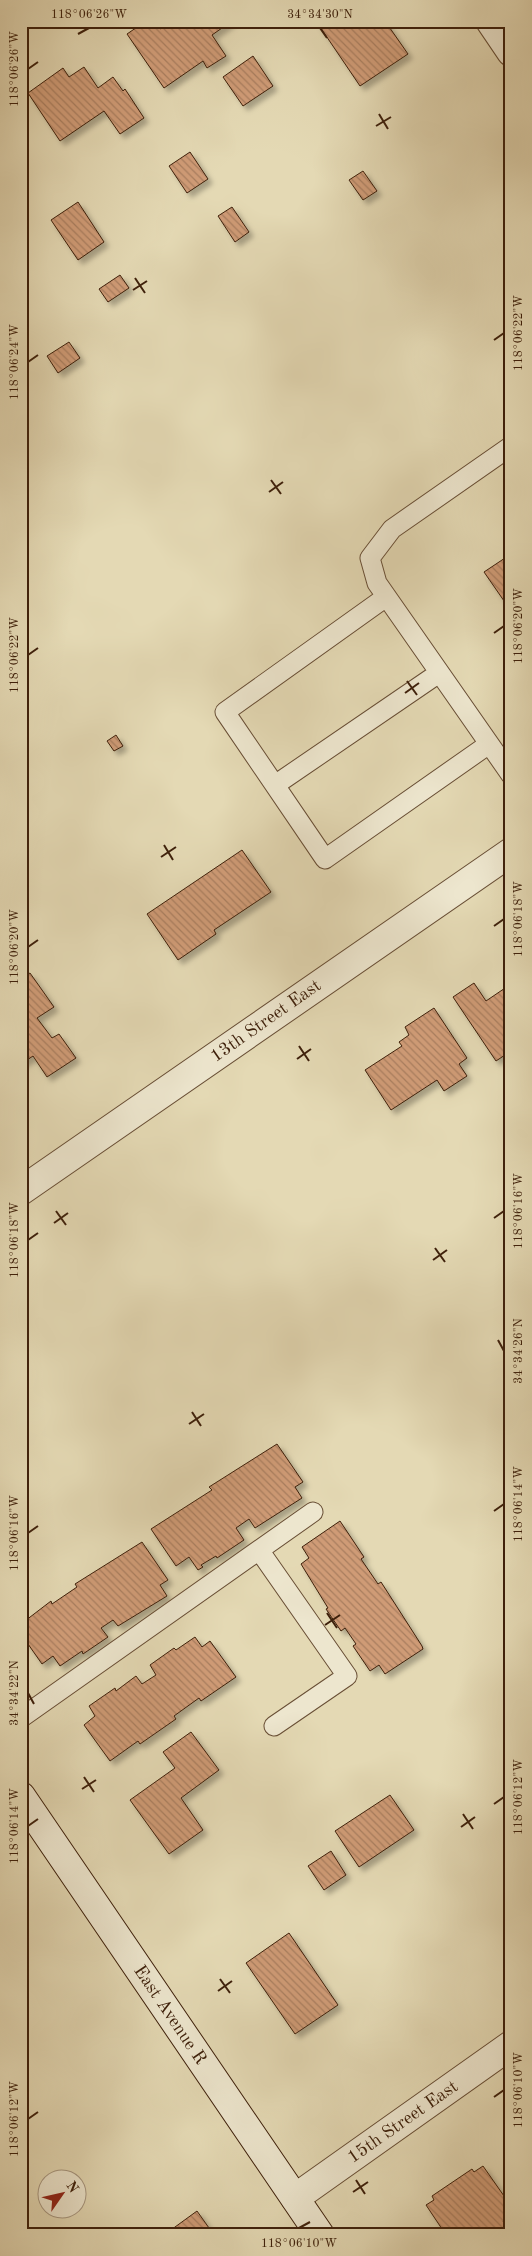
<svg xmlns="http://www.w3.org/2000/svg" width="532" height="2256" viewBox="0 0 532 2256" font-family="'Old Standard TT',serif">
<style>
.building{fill:url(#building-back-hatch);stroke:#3e200b;filter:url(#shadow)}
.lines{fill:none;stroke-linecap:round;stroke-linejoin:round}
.service-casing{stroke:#684e35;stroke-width:21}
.minor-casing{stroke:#684e35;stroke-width:30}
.secondary-casing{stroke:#3e200b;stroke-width:30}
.service{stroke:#ede6ce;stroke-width:19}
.minor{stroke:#ede6ce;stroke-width:28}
.secondary{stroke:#ede6ce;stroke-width:28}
.ticks{fill:none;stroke:#3e200b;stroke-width:2}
.labels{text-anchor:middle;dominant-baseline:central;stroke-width:4;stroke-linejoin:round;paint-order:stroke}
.street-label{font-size:18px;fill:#3e200b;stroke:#ede6ce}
.neatline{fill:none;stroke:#3e200b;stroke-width:2}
.ticks-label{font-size:12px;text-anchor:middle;fill:#3e200b}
</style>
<defs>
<pattern id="building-back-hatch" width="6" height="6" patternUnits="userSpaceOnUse" patternTransform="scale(1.25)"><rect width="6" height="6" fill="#cf9b76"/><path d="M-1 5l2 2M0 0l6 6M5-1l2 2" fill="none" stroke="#a97e5f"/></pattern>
<filter id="shadow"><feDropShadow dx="4.5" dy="4.5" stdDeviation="2.5" flood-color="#0004"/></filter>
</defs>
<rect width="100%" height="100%" fill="#e4d9b4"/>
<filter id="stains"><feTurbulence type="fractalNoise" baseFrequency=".004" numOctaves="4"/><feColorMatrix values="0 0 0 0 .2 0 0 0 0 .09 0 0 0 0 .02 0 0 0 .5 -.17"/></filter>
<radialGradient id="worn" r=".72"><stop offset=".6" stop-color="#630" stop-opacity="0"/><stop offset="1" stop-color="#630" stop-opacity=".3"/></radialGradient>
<path class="building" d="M146 21H155L160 29 172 21H232L212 35 226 56 207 68 203 61 164 88 127 34Z
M316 21H385L408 54 360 86Z
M253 56 273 86 243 106 223 77Z
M84 67 98 88 113 77 123 91 125 89 144 118 120 134 104 111 60 141 28 93 63 68 69 77Z
M190 152 208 179 187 193 169 166Z
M363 171 377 191 363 200 349 180Z
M78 202 104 242 78 260 51 220Z
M232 207 249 232 235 242 218 216Z
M120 275 129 288 108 302 99 289Z
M69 342 80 358 58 373 47 356Z
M511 554V611L484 572Z
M116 735 123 746 114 751 107 741Z
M242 850 271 892 214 930 216 934 178 960 147 914Z
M30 973 54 1007 37 1018 52 1038 59 1034 76 1058 47 1077 33 1056 21 1064V978Z
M474 983 486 1001 511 984V1051L496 1061 453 997Z
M434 1008 467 1058 459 1064 467 1076 444 1091 437 1080 391 1110 365 1070 402 1046 399 1042 409 1035 405 1027Z
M277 1444 303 1482 295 1487 302 1498 255 1528 249 1519 236 1528 244 1540 217 1558 216 1556 201 1565 203 1567 198 1570 189 1557 176 1566 151 1529 212 1490 209 1487Z
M340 1521 364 1557 361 1559 378 1584 381 1582 422 1646 423 1649 385 1674 379 1665 370 1671 353 1646 356 1644 345 1628 341 1631 326 1609 328 1608 301 1564 309 1558 302 1547Z
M142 1542 168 1580 160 1585 167 1596 118 1626 113 1620 101 1628 108 1637 83 1654 82 1651 60 1666 53 1656 42 1664 21 1634V1624L51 1601 52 1604 77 1587 75 1584Z
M195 1637 202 1647 210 1641 236 1677 201 1701 199 1698 174 1716 176 1719 140 1744 138 1741 110 1761 84 1725 95 1716 89 1706 115 1688 116 1691 136 1676 142 1684 156 1675 150 1665 174 1648 176 1650Z
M191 1732 219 1770 181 1798 203 1830 169 1854 130 1800 175 1768 163 1752Z
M390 1795 414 1830 359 1867 335 1831Z
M331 1851 346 1875 324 1890 308 1866Z
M289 1933 338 2005 295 2034 246 1963Z
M483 2166 511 2206V2215L503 2221 509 2230 511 2229V2235H446L426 2205 434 2200 432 2196 472 2169 474 2172Z
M197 2211 214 2235H164Z"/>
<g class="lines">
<defs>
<path id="service" d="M511 446 392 529 370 558 377 583 511 775
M386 597 225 712 325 859 489 744
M275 785 439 673
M259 1550 347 1676 274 1726
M21 1718 313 1512"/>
<path id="minor" d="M490 21 511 52
M21 1191 511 852
M295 2198 511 2045"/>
<path id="secondary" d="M21 1796 320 2235"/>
</defs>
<use href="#service" class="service-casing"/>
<use href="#minor" class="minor-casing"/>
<use href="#secondary" class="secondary-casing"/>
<use href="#service" class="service"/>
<use href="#minor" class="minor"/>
<use href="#secondary" class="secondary"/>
</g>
<path class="ticks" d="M320 28 327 38M78 34 89 28M28 69 38 62M379 114 388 129M376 126 391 117M135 278 145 293M133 290 147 281M494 340 504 333M28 362 38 355M271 480 281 494M269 492 283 482M494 633 504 626M28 655 38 648M407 681 417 695M405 693 419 683M164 845 173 860M161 857 176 847M494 926 504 919M28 947 38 940M299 1046 309 1061M297 1059 311 1049M56 1211 66 1225M494 1218 504 1211M54 1223 68 1213M28 1240 38 1233M435 1248 445 1262M433 1260 447 1250M498 1340 504 1351M192 1412 201 1426M189 1424 204 1414M494 1511 504 1504M28 1533 38 1526M327 1613 337 1628M325 1625 340 1615M28 1693 34 1704M84 1777 94 1792M82 1789 96 1780M494 1804 504 1797M463 1814 473 1829M28 1826 38 1819M461 1827 475 1817M220 1979 230 1993M218 1991 232 1981M494 2097 504 2090M28 2119 38 2112M356 2180 365 2194M353 2192 368 2182M299 2228 310 2222"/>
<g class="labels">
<g class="street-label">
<text transform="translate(266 1021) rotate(-35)">13th Street East</text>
<text transform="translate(170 2015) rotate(56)">East Avenue R</text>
<text transform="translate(403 2122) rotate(-35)">15th Street East</text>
</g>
</g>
<rect width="532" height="2256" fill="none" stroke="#e4d9b4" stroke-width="55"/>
<g transform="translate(62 2194) rotate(56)"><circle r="24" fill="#ede6ce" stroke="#a79780"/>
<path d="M0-4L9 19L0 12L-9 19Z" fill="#8f2418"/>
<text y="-8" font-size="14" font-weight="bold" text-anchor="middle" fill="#3e200b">N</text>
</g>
<rect x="28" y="28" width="476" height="2200" class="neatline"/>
<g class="ticks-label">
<text x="89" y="18">118°06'26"W</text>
<text x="320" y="18">34°34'30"N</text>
<text transform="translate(14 69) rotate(-90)" y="4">118°06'26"W</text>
<text transform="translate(518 333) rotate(-90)" y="4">118°06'22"W</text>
<text transform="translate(14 362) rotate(-90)" y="4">118°06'24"W</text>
<text transform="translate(518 626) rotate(-90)" y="4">118°06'20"W</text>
<text transform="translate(14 655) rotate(-90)" y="4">118°06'22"W</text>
<text transform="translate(518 919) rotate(-90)" y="4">118°06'18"W</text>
<text transform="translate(14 947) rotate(-90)" y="4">118°06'20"W</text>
<text transform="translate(518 1211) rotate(-90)" y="4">118°06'16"W</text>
<text transform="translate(14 1240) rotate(-90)" y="4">118°06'18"W</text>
<text transform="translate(518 1351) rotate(-90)" y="4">34°34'26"N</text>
<text transform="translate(518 1504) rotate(-90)" y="4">118°06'14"W</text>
<text transform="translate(14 1533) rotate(-90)" y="4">118°06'16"W</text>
<text transform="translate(14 1693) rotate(-90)" y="4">34°34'22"N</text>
<text transform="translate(518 1797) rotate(-90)" y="4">118°06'12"W</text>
<text transform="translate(14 1826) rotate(-90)" y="4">118°06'14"W</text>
<text transform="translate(518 2090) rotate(-90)" y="4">118°06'10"W</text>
<text transform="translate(14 2119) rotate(-90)" y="4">118°06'12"W</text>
<text x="299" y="2247">118°06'10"W</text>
</g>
<rect width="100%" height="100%" filter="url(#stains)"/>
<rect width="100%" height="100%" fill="url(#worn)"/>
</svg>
